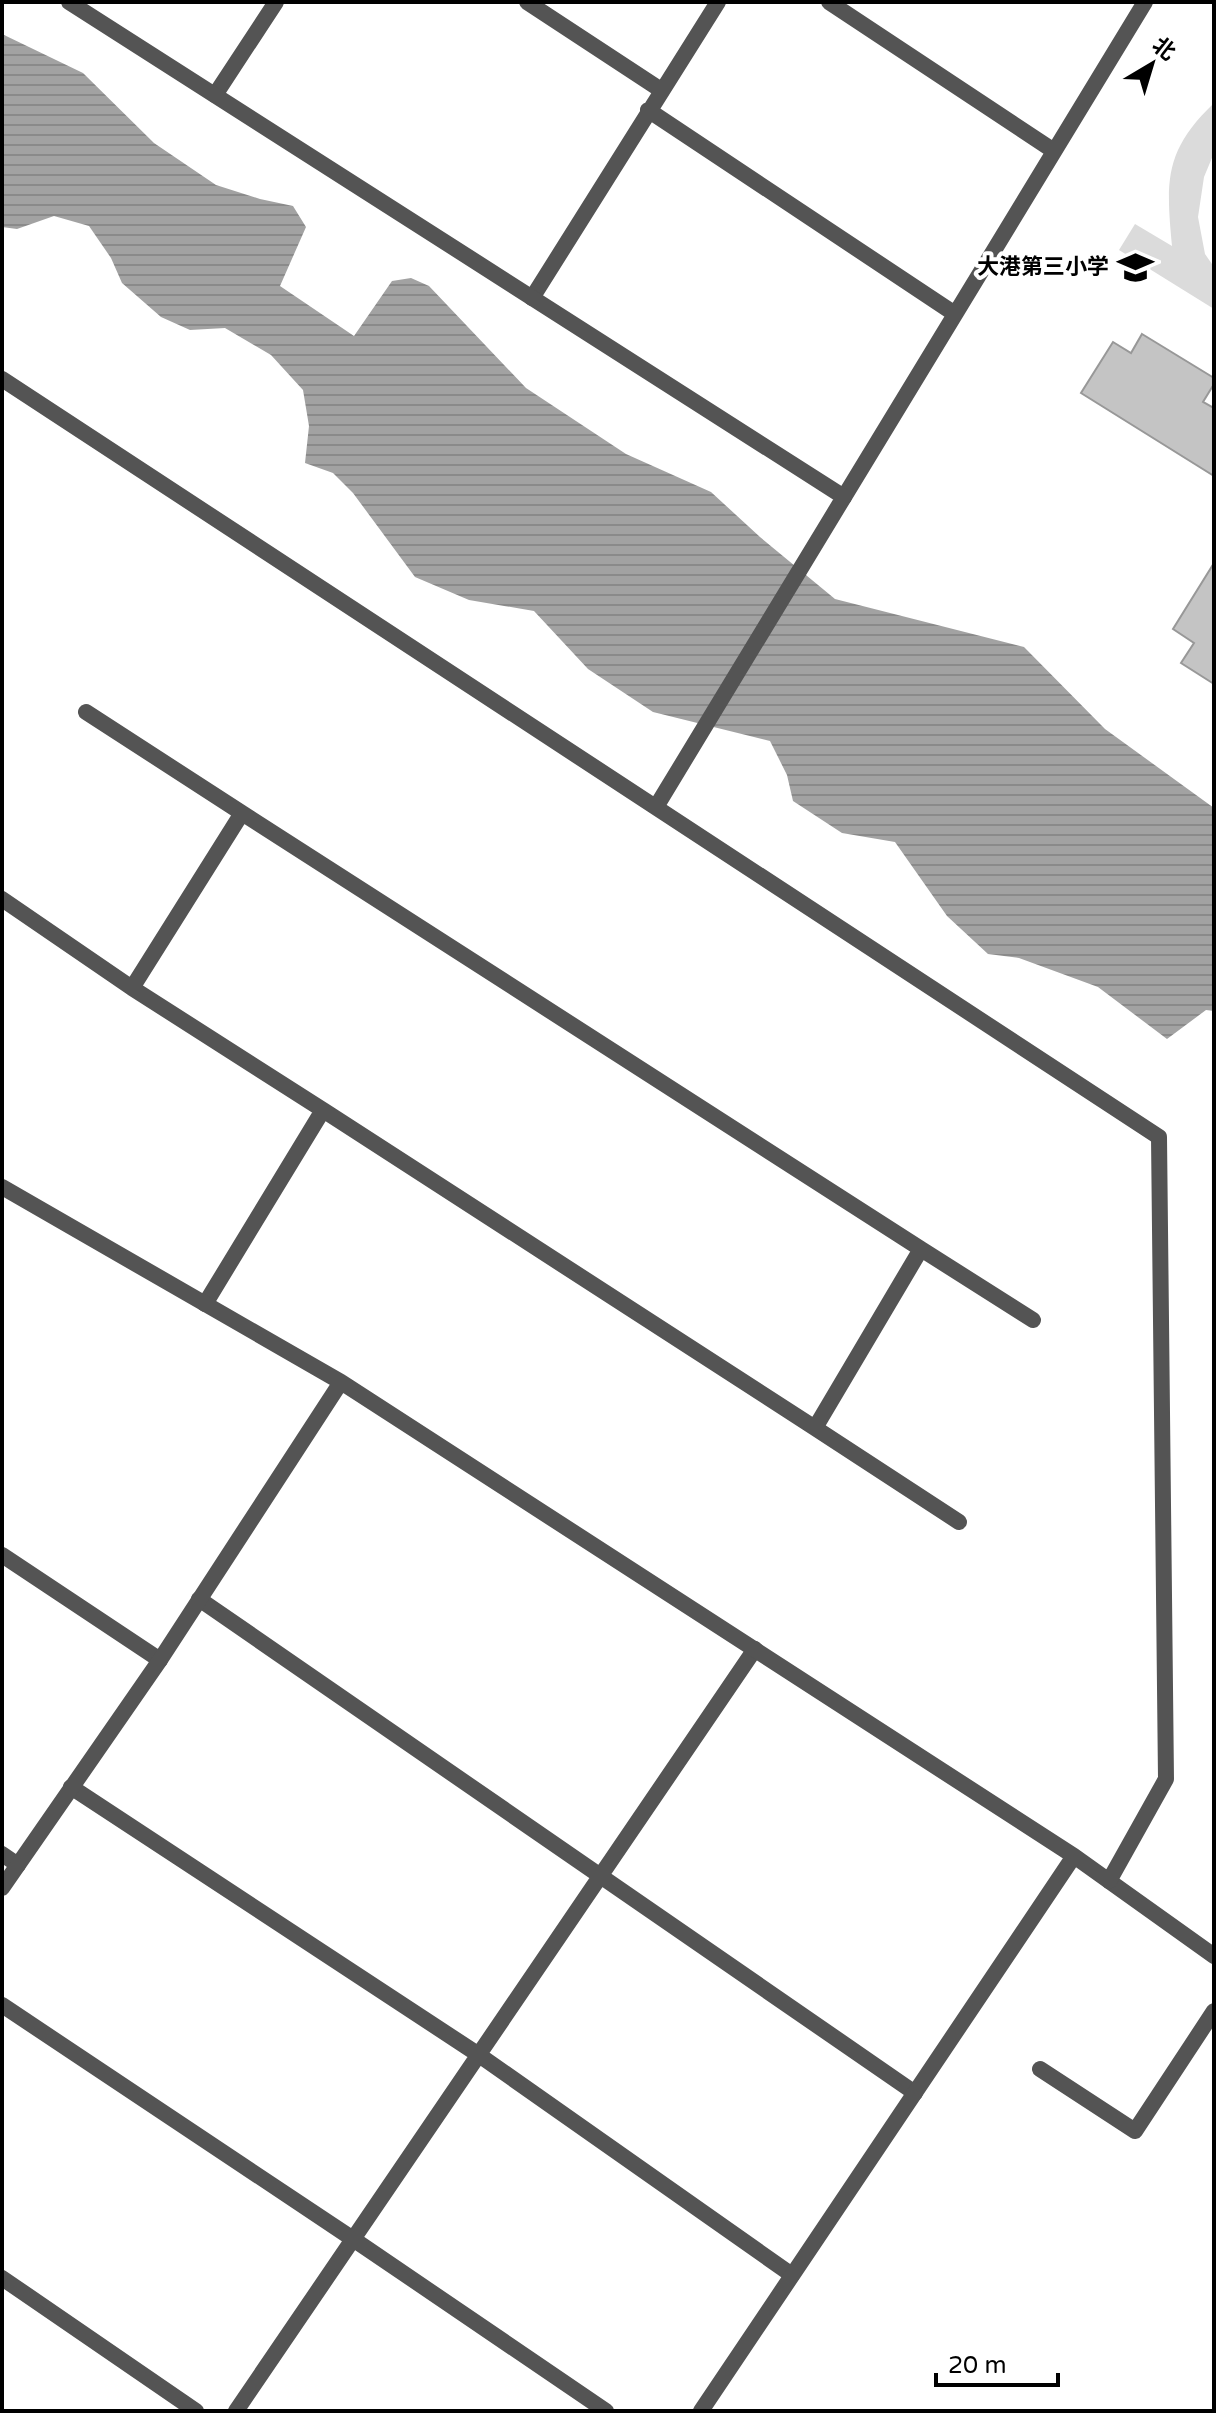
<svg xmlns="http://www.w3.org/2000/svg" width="1216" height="2413" viewBox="0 0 1216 2413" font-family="'Varela Round','Noto Sans SC',sans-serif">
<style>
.garden{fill:#dbdbdb}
.water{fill:url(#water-rules)}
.building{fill:#c4c4c4;stroke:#989898;stroke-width:2}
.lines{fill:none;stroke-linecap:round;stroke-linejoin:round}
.lane{stroke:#545454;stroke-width:16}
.street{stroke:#545454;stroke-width:16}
.labels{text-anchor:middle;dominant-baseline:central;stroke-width:8;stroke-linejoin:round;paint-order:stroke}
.poi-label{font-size:22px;font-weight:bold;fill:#000;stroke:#fff;text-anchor:end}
</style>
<defs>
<pattern id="water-rules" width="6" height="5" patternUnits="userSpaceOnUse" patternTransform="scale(2)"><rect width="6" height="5" fill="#a2a2a2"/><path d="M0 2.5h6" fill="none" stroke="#8a8a8a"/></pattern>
</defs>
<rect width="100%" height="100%" fill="#fff"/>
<path class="garden" d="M1214 103V153L1204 177 1198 217 1205 254 1214 267V309L1119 250 1135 224 1172 246C1166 181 1164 151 1214 103Z"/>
<path class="water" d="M2 34 83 73 154 143 216 185 260 199 293 206 306 227 280 286 354 336 392 281 411 278 429 286 526 388 626 454 711 492 760 537 835 599 1024 647 1105 729 1214 808V1011L1206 1010 1167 1039 1098 987 1019 958 988 954 947 916 895 842 842 833 793 801 787 775 770 741 653 712 588 669 534 611 469 600 415 577 353 493 333 473 305 463 309 426 303 390 271 355 225 328 190 330 161 317 122 283 111 258 89 226 54 216 17 229 2 227Z"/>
<path class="building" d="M1142 334 1214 378V384L1203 402 1214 408V476L1081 393 1113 342 1131 353Z
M1214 563V684L1181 663 1194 643 1173 629Z"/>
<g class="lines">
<path class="lane" d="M527 2 661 90
M829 2 1054 151
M215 95 276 2
M648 110 955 314
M532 298 718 2
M844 497 1145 2
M86 712 242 813
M2 899 132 988
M921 1249 1033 1320
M205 1304 323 1110 132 988 242 813 921 1249 815 1428 323 1110
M815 1428 959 1522
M2 1555 160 1660
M199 1599 915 2093
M71 1787 479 2055 792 2275
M2 1854 18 1865
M1109 1881 1214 1956
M2 2005 353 2239 606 2411
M1040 2069 1135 2131 1214 2011
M2 2278 196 2411
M236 2411 755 1649"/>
<path class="street" d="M69 2 844 497 656 807
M2 379 1159 1137 1166 1779 1109 1881 1074 1856 341 1382 2 1187
M2 1888 160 1660 341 1382
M701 2411 1074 1856"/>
</g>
<defs>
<symbol id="school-bare" viewBox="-9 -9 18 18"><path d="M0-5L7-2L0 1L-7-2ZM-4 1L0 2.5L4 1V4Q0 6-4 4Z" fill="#000" stroke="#fff" stroke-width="2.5" paint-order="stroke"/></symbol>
</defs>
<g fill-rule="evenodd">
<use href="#school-bare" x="1110" y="242" width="51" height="51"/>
</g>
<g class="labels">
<g class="poi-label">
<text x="1109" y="267">大港第三小学</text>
</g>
</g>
<rect width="1216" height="2413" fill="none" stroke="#000000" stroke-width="8"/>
<g transform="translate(1152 64) rotate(38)" stroke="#ffffff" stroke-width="6" paint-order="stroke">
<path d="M0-6L14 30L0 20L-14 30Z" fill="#000000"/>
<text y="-12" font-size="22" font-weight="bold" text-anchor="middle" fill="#000000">北</text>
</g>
<path d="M936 2373v12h122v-12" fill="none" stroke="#000000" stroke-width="4"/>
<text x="948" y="2373" font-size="24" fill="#000000" stroke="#ffffff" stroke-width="6" paint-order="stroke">20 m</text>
</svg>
